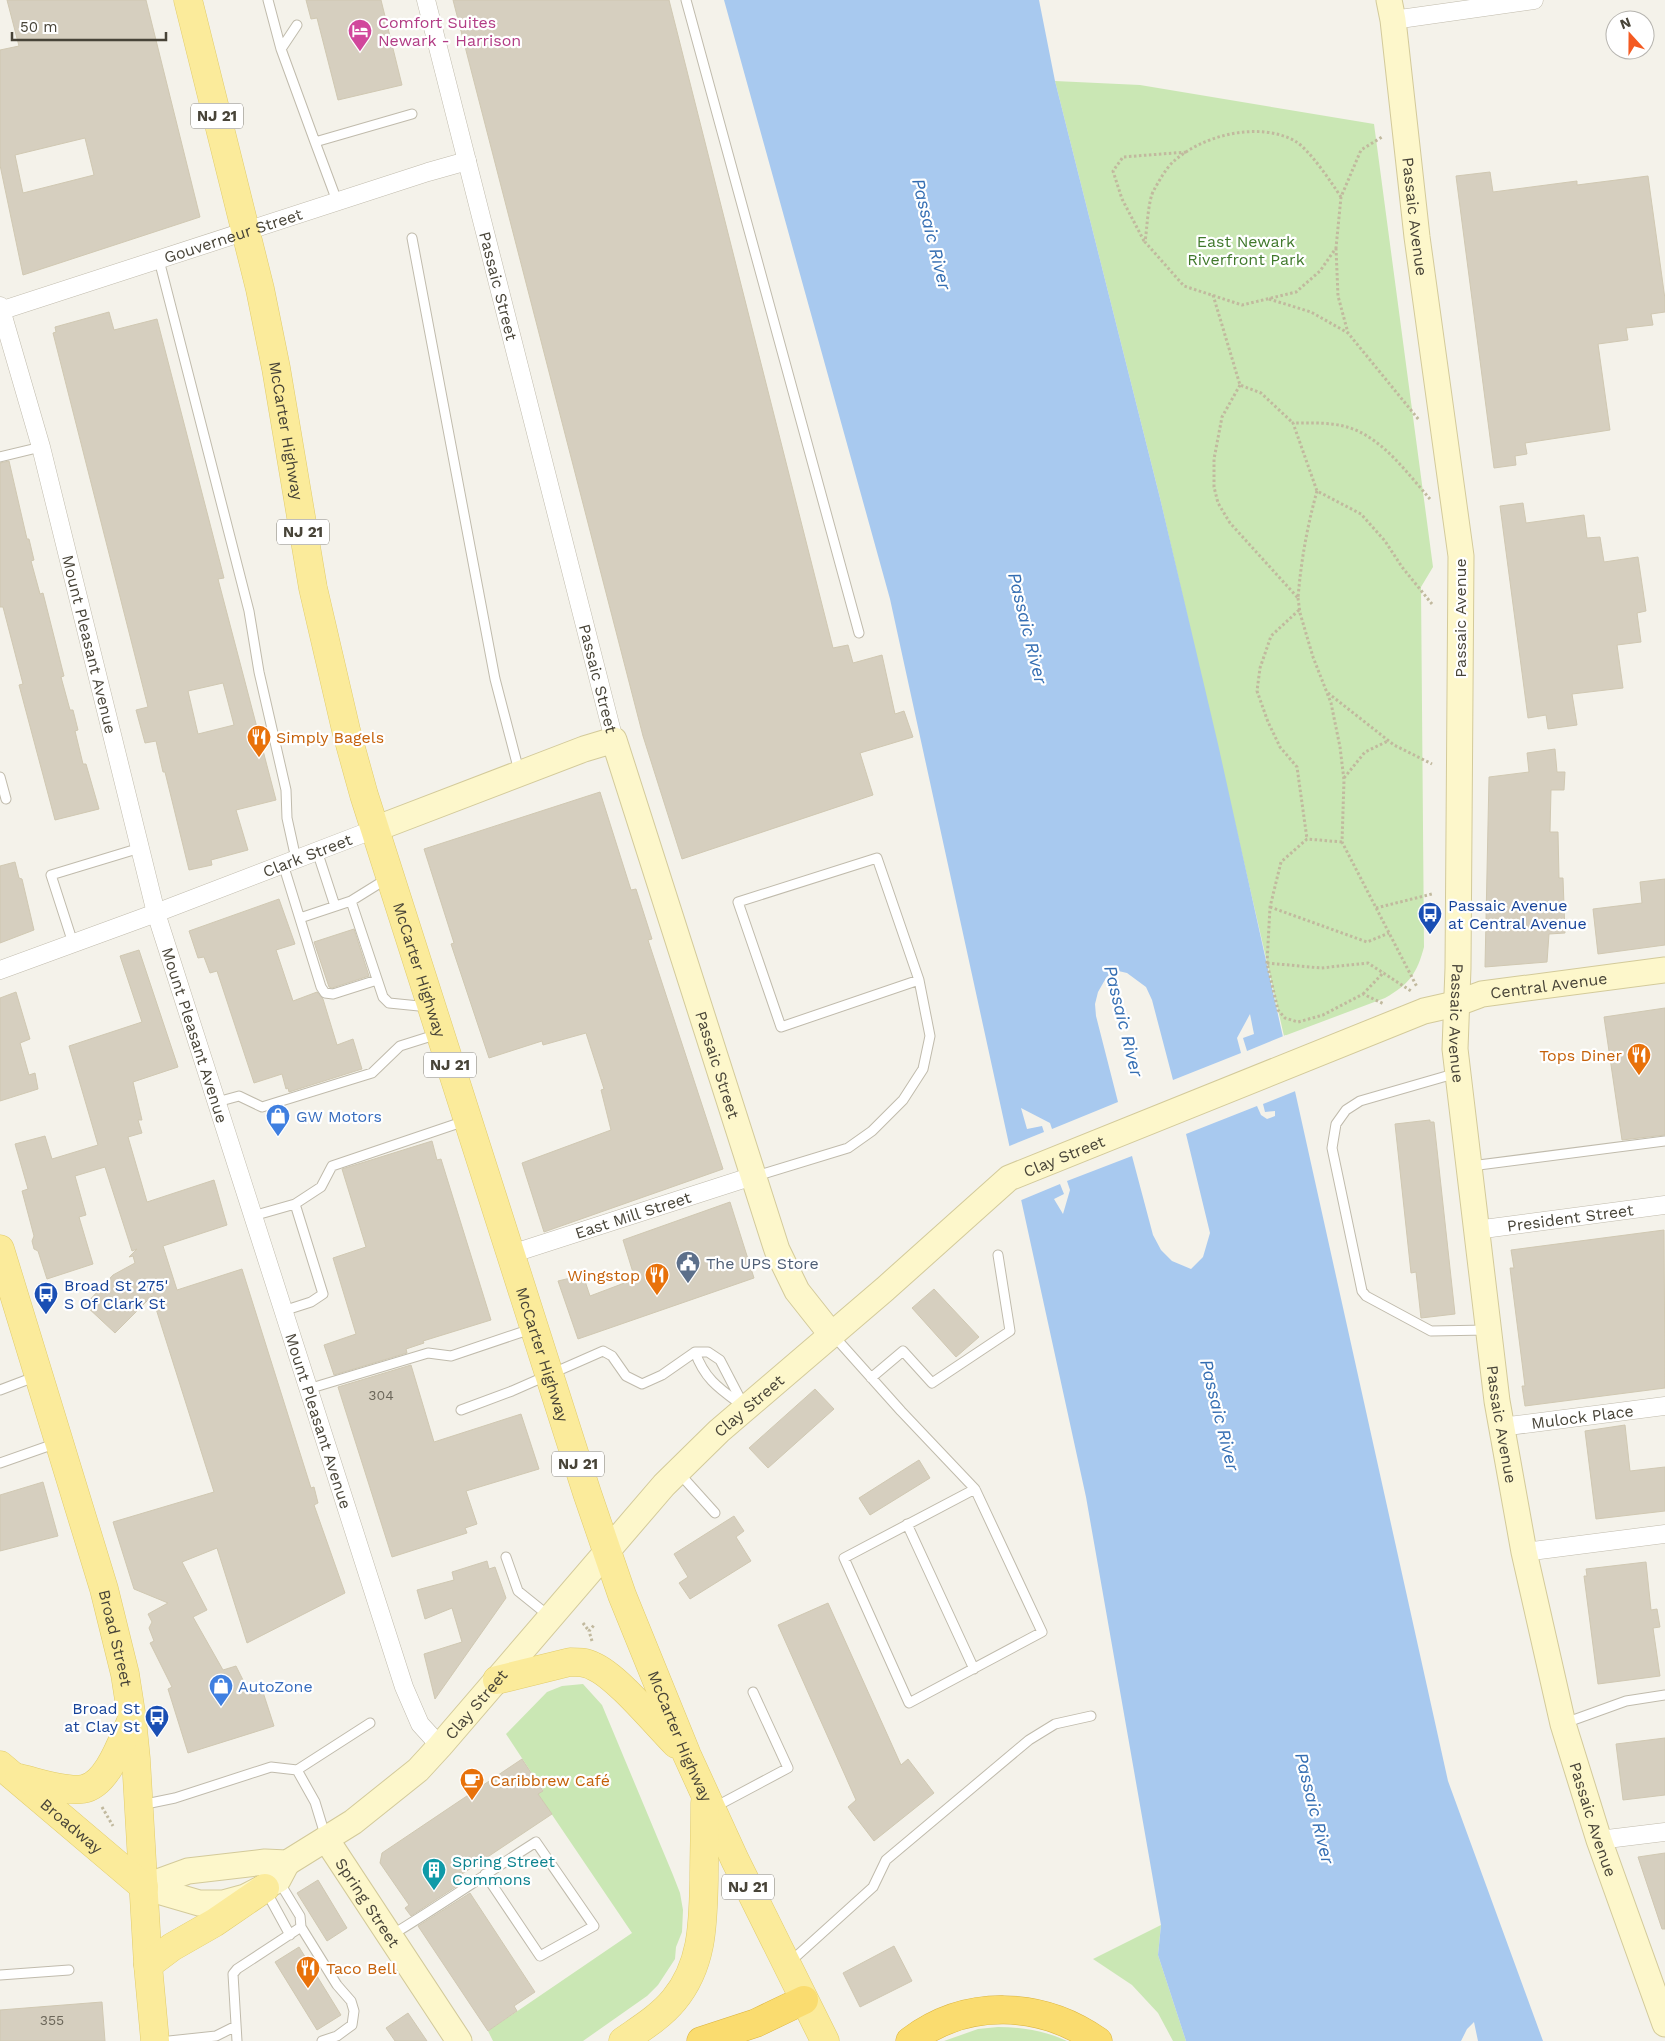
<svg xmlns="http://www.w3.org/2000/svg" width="1665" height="2041" viewBox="0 0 1665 2041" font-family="'Work Sans',sans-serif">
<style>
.green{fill:#cae7b4}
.water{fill:#a8c9ef}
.pier{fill:#f4f2ea}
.building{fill:#d6cfbf;stroke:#d0c8b2;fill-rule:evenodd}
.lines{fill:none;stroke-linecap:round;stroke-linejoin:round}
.lane-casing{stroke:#c0bbac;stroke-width:11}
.street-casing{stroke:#c0bbac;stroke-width:19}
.secondary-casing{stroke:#d3ca9a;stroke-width:27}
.primary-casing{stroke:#e1cc6b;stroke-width:29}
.highway-casing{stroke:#dab33e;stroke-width:29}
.path{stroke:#c1b99e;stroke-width:3;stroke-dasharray:2.5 2.5;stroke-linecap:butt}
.lane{stroke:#fff;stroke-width:9}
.street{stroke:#fff;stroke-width:18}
.secondary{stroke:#fdf7cb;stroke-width:25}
.primary{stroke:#fbeb9b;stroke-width:28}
.highway{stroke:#fadc6f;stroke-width:28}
.labels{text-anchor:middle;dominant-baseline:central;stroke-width:4.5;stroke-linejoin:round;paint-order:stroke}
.number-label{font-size:14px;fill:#6c675a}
.shield{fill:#fff;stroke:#7f7c74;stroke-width:1}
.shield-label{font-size:15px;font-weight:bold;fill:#484438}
.hotel-label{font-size:16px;fill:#b23c85;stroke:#fff;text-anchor:start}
.street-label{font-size:16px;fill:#484438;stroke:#fff}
.park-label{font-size:16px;fill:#40792c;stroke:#fff}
.food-label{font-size:16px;fill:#c56008;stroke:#fff;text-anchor:start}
.transit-label{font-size:16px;fill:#164399;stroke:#fff;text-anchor:start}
.shop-label{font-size:16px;fill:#366cbe;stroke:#fff;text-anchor:start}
.service-label{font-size:16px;fill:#4e5e75;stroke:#fff;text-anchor:start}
.culture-label{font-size:16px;fill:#0d838f;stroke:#fff;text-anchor:start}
.water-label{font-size:18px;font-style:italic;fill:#336db2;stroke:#fff}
</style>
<rect width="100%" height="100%" fill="#f4f2ea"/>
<path class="green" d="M1055 81 1140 85 1374 124 1433 567 1421 587 1424 947C1417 973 1410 984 1385 998L1284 1036 1160 498Z
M583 1684 602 1705 673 1875 680 1893 683 1910 682 1932 676 1947 675 1959 658 1985 647 1996 583 2041H493L488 2031 632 1933 538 1794 543 1790 506 1734 547 1692 562 1686Z
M1161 1925 1158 1955 1186 2041H1173L1158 2013 1132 1985 1093 1959Z
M998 2027C1022 2027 1045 2031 1067 2041H944L978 2029Z"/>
<path class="water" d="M724 0H1039L1055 81 1160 498 1218 744 1448 1781 1543 2041H1186L1158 1955 1161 1925 1086 1497 890 599Z"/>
<path class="pier" d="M1114 970 1127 973 1146 987 1152 1000 1173 1080 1241 1053 1237 1038 1250 1014 1254 1034 1243 1038 1247 1051 1286 1035 1298 1090 1263 1104 1265 1112 1275 1111V1116L1267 1119 1261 1115 1257 1106 1186 1134 1210 1233 1203 1257 1191 1269 1172 1261 1161 1250 1153 1235 1132 1156 1067 1181 1070 1190 1063 1214 1054 1199 1064 1194 1060 1184 1019 1201 1007 1147 1044 1132 1042 1126 1027 1129 1021 1108 1050 1123 1052 1129 1118 1102 1096 1016 1095 1004 1098 992 1106 978Z
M1474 2022 1478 2041H1461L1467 2029Z"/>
<path class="building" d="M7 0H146L200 217 23 275 0 165V50L19 46ZM85 138 94 175 23 193 15 155Z
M306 0H381L402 85 338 100 317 18 311 19Z
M453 0H669L833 648 848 645 853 663 882 655 895 714 904 711 913 737 860 753 873 795 682 859 643 736Z
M1490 172 1493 192 1577 181V185L1648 176 1665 299V312L1651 314 1653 325 1626 328 1628 340 1598 344 1610 430 1525 443 1527 454 1515 456 1516 465 1494 468 1456 176Z
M109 312 114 330 157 319 224 578 218 579 276 800 236 810 248 850 211 860 212 865 189 870 165 772H163L156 741 145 743 136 710 148 707 53 333 56 332 55 327ZM223 683 234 725 198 734 188 691Z
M9 461 27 539H29L34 560 31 561 40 594 43 593 64 676 61 677 70 710H73L78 730 75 731 83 764H86L99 809 55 820 19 685 23 684 3 607H0V463Z
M1523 503 1526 523 1584 515 1587 538 1600 537 1604 562 1638 557 1646 611 1637 613 1641 642 1617 645 1623 688 1572 694 1577 725 1548 729 1546 715 1528 718 1500 506Z
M1555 749 1557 772H1565L1564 790H1551L1550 832H1558L1559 878H1563L1565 933 1549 934 1547 962 1485 967 1489 777 1529 772 1527 753Z
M600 792 631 890 636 889 652 939 648 940 723 1169 544 1232 522 1163 611 1130 601 1090 604 1089 586 1033 543 1045 542 1041 489 1058 451 944 454 943 424 849Z
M15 862 19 878 22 879 34 930 0 943V866Z
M1665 879V945L1598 954 1593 909 1642 903 1640 882Z
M279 899 295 944 276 950 293 1001 317 992 323 999 337 1045 353 1039 362 1069 289 1092 288 1088 286 1089 282 1074 254 1083 217 971 210 973 204 957 198 958 189 931Z
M354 929 369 976 332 988 329 987 314 942Z
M139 950 178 1067 133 1082 142 1120H138L142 1133 128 1137 147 1202 214 1180 227 1225 163 1246 177 1290 242 1269 311 1488 314 1487 318 1503 314 1505 345 1593 247 1643 217 1548 182 1562 207 1610 193 1617 223 1670 236 1666 250 1694 262 1689 274 1726 188 1753 168 1689 172 1687 150 1643 154 1641 149 1628 152 1622 148 1614 168 1603 134 1589 113 1522 214 1492 152 1296 115 1333 85 1305 113 1275 135 1263 133 1256 129 1257 137 1249 132 1251 105 1167 75 1176 86 1215 79 1217 93 1264 47 1279 38 1251 34 1249 32 1241 34 1236 22 1191 28 1189 15 1144 45 1136 52 1159 98 1145 69 1046 142 1022 120 956Z
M16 992 30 1039 20 1043 29 1075 35 1073 38 1089 0 1101V998Z
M1665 1008V1135L1622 1140 1604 1017Z
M1430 1120V1122H1434L1455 1314 1421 1318 1416 1272 1411 1273 1395 1124Z
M432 1141 437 1160 441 1159 491 1320 423 1341 424 1343 406 1349 407 1353 334 1375 324 1345 356 1334 333 1258 366 1247 342 1169Z
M730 1202 754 1278 578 1339 558 1281 583 1275 590 1296 635 1279 623 1240Z
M1664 1230 1665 1388 1525 1406 1522 1386H1525L1510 1268H1514L1511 1250Z
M934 1289 979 1337 956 1357 912 1308Z
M411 1365 434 1442 521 1414 539 1469 466 1491 477 1524 465 1528 467 1533 392 1557 338 1387Z
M815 1389 834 1409 768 1468 749 1448Z
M1625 1425 1630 1471 1665 1467V1511L1596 1519 1585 1431Z
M919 1460 930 1478 870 1515 859 1498Z
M43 1482 58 1536 0 1551V1495Z
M734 1516 744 1531 736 1537 751 1561 690 1599 679 1583 688 1577 674 1554Z
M487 1561 489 1569 495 1567 506 1598 435 1699 424 1654 462 1642 452 1608 425 1619 417 1590 454 1580 452 1572Z
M1646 1562 1651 1610 1657 1609 1660 1627 1653 1628 1660 1676 1598 1684 1584 1576H1587L1586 1569Z
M828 1603 901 1765 908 1759 934 1793 874 1841 848 1807 856 1800 778 1625Z
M1665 1738V1795L1623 1800 1616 1744Z
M522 1759 543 1791 538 1794 552 1814 459 1876 463 1882 411 1916 405 1908 409 1905 380 1863 382 1853Z
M1665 1853V1929H1662L1638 1857Z
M318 1880 347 1928 327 1941 297 1893Z
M470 1893 535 1992 514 2006 517 2011 488 2031 418 1926Z
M894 1946 912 1981 860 2007 843 1973Z
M299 1947 341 2015 317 2030 275 1962Z
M102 2002 105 2041H0V2010Z
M408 2013 427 2041H395L386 2028Z"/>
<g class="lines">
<defs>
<path id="lane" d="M268 0 281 49 315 142 412 114
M686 0 859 633
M281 49 297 25
M315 142 337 201
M412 238 495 679 519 771
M159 260 249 611 259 672 286 790 287 818 296 859
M0 457 41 447
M0 777 6 799
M317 851 335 906
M283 864 321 987 325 993 333 994 377 980
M351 901 383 997 389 1003 429 1007
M300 918 351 901 388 878
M73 943 51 875 140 848
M1457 1073 1360 1101 1346 1110 1336 1124 1332 1148 1362 1291 1366 1296 1431 1331 1488 1330
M217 1102 239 1096 262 1107 372 1073 400 1046 438 1034
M1471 1166 1665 1141
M756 1176 848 1148 872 1131 903 1100 923 1069 930 1036 919 980 877 858 738 902 781 1027 919 980
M253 1216 295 1204
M283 1311 311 1302 323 1294 295 1204 321 1187 332 1166 465 1121
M833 1335 901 1411 975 1489
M695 1352C705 1380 720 1389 743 1406
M871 1378 903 1351 932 1383 1010 1331 998 1255
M308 1389 428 1353 451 1356 531 1329
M0 1390 37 1376
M461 1410 512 1391 603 1351 612 1356 626 1376 642 1384 662 1375 695 1352H708L720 1360 745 1408
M0 1463 57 1443
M679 1473 715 1513
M975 1489 1042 1632 909 1703 844 1558Z
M907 1524 974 1669
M506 1557 518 1591 549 1616
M1565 1723 1626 1701 1665 1695
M297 1770 315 1802 326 1838
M141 1805 175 1798 271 1767 297 1770 370 1723
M713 1808 788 1768 753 1692
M278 1880 300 1916 301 1927 337 1985 351 2001 354 2011 352 2025 337 2036 322 2041
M266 1891 290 1935
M390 1936C440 1906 487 1873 536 1842L594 1926 540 1956 485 1874
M790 1962 873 1887 886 1860 1029 1740 1055 1724 1091 1716
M0 1975 69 1970
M169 2041 216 2036 236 2026
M237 2041 233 1974 237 1969 301 1927"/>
<g id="street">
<path id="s1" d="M426 0 614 740"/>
<path d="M1393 20 1534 0"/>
<path id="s2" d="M0 306 41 447 156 913 404 1687 420 1724 440 1746"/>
<path id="s3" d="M0 311 428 172 467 161"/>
<path id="s4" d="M0 970 156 913 375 829"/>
<path id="s5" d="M1476 1230 1665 1205"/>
<path id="s6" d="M511 1254 753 1176"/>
<path id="s7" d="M1501 1427 1665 1406"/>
<path d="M1524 1552 1665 1534"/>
<path d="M1599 1840 1665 1832"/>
</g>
<g id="secondary">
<path id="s8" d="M1389 0 1393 20 1417 237 1461 556 1458 968 1455 1049 1497 1401 1524 1552 1563 1724 1599 1840 1665 2024"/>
<path id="s9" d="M375 829 584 749 614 740 777 1250 797 1291 831 1334"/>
<path id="s10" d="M326 1839 459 2041"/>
<path id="s11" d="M144 1887 188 1871 265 1862 287 1863 353 1822 418 1770 440 1746 664 1485 719 1431 885 1289 1009 1178 1424 1011 1455 1004 1482 994 1665 970"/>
<path d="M144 1887 199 1903H223L245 1897 278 1880 287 1863"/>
</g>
<g id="primary">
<path id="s12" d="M188 0 260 289 276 368 313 588 346 730 364 795 587 1493 622 1595 687 1755 735 1860 825 2041"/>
<path id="s13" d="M0 1249 104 1589 125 1674 132 1719 136 1759 148 1965 155 2041"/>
<path d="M497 1680 570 1662C578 1662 586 1662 593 1666 617 1676 656 1724 676 1744"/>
<path id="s14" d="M0 1765 144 1887"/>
<path d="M19 1778C37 1782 65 1792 83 1789 108 1785 122 1740 132 1719"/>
<path d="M148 1965 172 1947 214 1923 265 1888"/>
<path d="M623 2041C640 2029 660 2017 674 2000 703 1965 703 1923 704 1880 704 1854 705 1829 705 1803"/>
</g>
<path id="highway" d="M701 2041 756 2023 804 2000
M910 2041C967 1998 1041 2001 1098 2041"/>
</defs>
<use href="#lane" class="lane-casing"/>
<use href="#street" class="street-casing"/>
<use href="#secondary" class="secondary-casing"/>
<use href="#primary" class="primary-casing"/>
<use href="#highway" class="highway-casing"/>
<path class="path" d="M1341 197C1331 182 1310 150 1295 141 1259 121 1203 135 1174 161 1166 168 1159 181 1154 190 1148 199 1147 230 1145 242L1184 286 1242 305 1296 292 1320 271 1336 248 1341 197 1361 150 1382 137
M1144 241 1122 199 1113 171 1123 157 1187 152
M1336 248 1338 296 1348 333
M1213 295 1240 385 1261 393 1293 423
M1269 299 1311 312 1348 333 1419 420
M1240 385 1222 417 1214 459V487L1218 503 1230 523 1298 598C1301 561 1307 527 1317 491
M1430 499C1407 473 1382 437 1347 427 1330 422 1311 423 1293 423L1317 491 1361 514 1385 541 1402 567 1432 604
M1298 598 1300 613 1313 657 1331 703 1340 747 1344 780 1342 842 1417 987
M1299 610 1271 636 1260 668 1257 691 1268 722 1280 747 1297 767 1307 839
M1328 693 1394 745 1432 764
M1344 778 1365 752 1388 741
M1342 842 1307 839 1281 862 1270 907 1267 963 1278 1010 1285 1018 1298 1022 1323 1015 1363 994 1384 1004
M1270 907 1367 942 1389 933
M1376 908 1432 894
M1267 963 1321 968 1368 963 1411 991
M1363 994 1384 972
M583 1623 589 1631
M592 1641 589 1631 595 1624
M102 1807 113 1826"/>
<use href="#lane" class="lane"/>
<use href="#street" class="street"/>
<use href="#secondary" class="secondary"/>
<use href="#primary" class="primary"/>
<use href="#highway" class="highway"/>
</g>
<defs>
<symbol id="hotel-pin" viewBox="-11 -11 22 30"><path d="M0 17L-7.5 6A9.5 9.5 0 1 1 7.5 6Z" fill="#d1479c" stroke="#fff"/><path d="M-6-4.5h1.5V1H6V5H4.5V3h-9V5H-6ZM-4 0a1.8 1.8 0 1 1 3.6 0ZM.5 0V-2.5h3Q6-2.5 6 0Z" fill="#fff"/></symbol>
<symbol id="restaurant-pin" viewBox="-11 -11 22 30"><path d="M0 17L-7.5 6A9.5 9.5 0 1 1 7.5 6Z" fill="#e8710a" stroke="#fff"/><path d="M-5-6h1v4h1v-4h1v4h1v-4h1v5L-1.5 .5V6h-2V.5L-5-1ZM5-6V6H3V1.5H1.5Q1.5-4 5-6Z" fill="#fff"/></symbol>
<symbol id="bus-pin" viewBox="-11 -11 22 30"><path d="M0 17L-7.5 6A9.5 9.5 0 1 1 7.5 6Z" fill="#1a4fb4" stroke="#fff"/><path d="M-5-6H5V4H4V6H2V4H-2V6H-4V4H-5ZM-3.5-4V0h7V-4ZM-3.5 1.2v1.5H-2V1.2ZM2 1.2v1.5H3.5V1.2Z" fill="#fff"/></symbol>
<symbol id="shop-pin" viewBox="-11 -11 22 30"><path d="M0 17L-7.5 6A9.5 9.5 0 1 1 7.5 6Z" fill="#3f7fe0" stroke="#fff"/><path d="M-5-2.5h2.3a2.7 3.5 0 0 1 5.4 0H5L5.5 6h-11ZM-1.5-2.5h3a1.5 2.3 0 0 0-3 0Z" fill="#fff"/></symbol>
<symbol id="civic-pin" viewBox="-11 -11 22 30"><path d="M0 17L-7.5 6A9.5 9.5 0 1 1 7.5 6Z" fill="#5c6f8a" stroke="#fff"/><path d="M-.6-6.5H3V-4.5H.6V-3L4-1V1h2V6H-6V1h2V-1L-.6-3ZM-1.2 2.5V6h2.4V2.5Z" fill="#fff"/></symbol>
<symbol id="cafe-pin" viewBox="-11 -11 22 30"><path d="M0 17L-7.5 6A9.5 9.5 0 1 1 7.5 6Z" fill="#e8710a" stroke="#fff"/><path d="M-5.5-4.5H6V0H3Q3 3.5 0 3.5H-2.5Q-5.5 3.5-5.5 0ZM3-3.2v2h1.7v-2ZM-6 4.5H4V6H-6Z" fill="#fff"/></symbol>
<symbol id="building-pin" viewBox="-11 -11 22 30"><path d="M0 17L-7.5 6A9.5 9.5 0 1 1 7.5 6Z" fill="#0f9aa8" stroke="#fff"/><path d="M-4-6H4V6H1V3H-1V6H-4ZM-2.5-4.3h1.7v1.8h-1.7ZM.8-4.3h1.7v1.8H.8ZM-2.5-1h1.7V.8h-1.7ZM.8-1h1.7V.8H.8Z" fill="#fff"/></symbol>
</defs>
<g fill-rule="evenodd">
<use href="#hotel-pin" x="346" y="17" width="28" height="38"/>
<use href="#restaurant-pin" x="245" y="723" width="28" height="38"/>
<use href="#bus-pin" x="1416" y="900" width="28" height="38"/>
<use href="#restaurant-pin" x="1625" y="1041" width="28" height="38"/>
<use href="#shop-pin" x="264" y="1102" width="28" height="38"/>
<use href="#civic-pin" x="674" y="1249" width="28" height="38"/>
<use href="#restaurant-pin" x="643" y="1261" width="28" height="38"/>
<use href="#bus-pin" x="32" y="1280" width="28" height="38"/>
<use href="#shop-pin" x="207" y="1672" width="28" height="38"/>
<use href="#bus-pin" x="143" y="1703" width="28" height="38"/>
<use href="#cafe-pin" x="458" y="1766" width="28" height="38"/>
<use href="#building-pin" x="420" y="1856" width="28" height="38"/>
<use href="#restaurant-pin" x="294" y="1954" width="28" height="38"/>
</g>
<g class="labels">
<g class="number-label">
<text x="381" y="1395">304</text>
<text x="52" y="2020">355</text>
</g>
<g class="shield">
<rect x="191" y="103.5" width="52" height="25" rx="4"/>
<rect x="277" y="519.5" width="52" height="25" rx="4"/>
<rect x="424" y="1052.5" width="52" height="25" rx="4"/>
<rect x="552" y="1451.5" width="52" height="25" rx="4"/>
<rect x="722" y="1874.5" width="52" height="25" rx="4"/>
</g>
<g class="shield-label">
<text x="217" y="116">NJ 21</text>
<text x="303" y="532">NJ 21</text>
<text x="450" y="1065">NJ 21</text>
<text x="578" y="1464">NJ 21</text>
<text x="748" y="1887">NJ 21</text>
</g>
<g class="hotel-label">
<text x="378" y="22">Comfort Suites<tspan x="378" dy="18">Newark - Harrison</tspan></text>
</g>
<g class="street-label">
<text stroke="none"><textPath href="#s8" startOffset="218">Passaic Avenue</textPath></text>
<text stroke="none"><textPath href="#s3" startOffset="245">Gouverneur Street</textPath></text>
<text stroke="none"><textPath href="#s1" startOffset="295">Passaic Street</textPath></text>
<text stroke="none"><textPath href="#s12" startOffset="442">McCarter Highway</textPath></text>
<text transform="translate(1460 618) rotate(-90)">Passaic Avenue</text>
<text stroke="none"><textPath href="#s2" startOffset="350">Mount Pleasant Avenue</textPath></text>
<text stroke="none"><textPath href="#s1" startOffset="700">Passaic Street</textPath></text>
<text stroke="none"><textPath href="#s4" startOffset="328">Clark Street</textPath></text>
<text stroke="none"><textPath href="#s12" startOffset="998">McCarter Highway</textPath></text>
<text stroke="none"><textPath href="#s11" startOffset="1721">Central Avenue</textPath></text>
<text stroke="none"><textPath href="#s8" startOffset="1028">Passaic Avenue</textPath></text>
<text stroke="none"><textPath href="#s2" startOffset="755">Mount Pleasant Avenue</textPath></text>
<text stroke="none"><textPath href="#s9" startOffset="596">Passaic Street</textPath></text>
<text stroke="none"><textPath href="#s11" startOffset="1205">Clay Street</textPath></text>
<text stroke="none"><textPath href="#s6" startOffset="128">East Mill Street</textPath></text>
<text stroke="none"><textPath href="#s5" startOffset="95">President Street</textPath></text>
<text stroke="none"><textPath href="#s12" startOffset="1402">McCarter Highway</textPath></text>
<text stroke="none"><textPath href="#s11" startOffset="800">Clay Street</textPath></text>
<text stroke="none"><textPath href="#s7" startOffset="82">Mulock Place</textPath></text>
<text stroke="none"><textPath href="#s2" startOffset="1160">Mount Pleasant Avenue</textPath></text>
<text stroke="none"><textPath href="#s8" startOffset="1432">Passaic Avenue</textPath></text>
<text stroke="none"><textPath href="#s13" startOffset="406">Broad Street</textPath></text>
<text stroke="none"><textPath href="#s11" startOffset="395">Clay Street</textPath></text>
<text stroke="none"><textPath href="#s12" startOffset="1808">McCarter Highway</textPath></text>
<text stroke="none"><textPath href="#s8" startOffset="1838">Passaic Avenue</textPath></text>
<text stroke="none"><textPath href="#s14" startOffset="94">Broadway</textPath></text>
<text stroke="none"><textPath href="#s10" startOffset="76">Spring Street</textPath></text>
</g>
<g class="park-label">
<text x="1246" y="241">East Newark<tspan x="1246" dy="18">Riverfront Park</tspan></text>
</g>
<g class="food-label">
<text x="276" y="737">Simply Bagels</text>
<text x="1622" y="1055" text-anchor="end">Tops Diner</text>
<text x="640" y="1275" text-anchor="end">Wingstop</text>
<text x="490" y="1780">Caribbrew Café</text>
<text x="326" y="1968">Taco Bell</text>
</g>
<g class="transit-label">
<text x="1448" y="905">Passaic Avenue<tspan x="1448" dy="18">at Central Avenue</tspan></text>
<text x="64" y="1285">Broad St 275'<tspan x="64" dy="18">S Of Clark St</tspan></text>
<text x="140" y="1708" text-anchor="end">Broad St<tspan x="140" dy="18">at Clay St</tspan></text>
</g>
<g class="shop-label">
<text x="296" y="1116">GW Motors</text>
<text x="238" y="1686">AutoZone</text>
</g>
<g class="service-label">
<text x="706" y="1263">The UPS Store</text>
</g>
<g class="culture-label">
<text x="452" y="1861">Spring Street<tspan x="452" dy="18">Commons</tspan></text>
</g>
<g class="water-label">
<text transform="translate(932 234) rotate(76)">Passaic River</text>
<text transform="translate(1028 628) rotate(76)">Passaic River</text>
<text transform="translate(1124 1021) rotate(76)">Passaic River</text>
<text transform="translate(1220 1415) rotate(76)">Passaic River</text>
<text transform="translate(1315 1808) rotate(76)">Passaic River</text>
</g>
</g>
<g transform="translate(1630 35) rotate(339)"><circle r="24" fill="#ffffff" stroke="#b6b4af"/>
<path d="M0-4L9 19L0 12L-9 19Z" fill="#f45a21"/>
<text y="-8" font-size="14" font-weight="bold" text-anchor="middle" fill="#484438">N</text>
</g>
<path d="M12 32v8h154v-8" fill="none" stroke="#484438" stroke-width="2.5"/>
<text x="20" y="32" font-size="15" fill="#484438" stroke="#ffffff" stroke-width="4" paint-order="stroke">50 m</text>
</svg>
